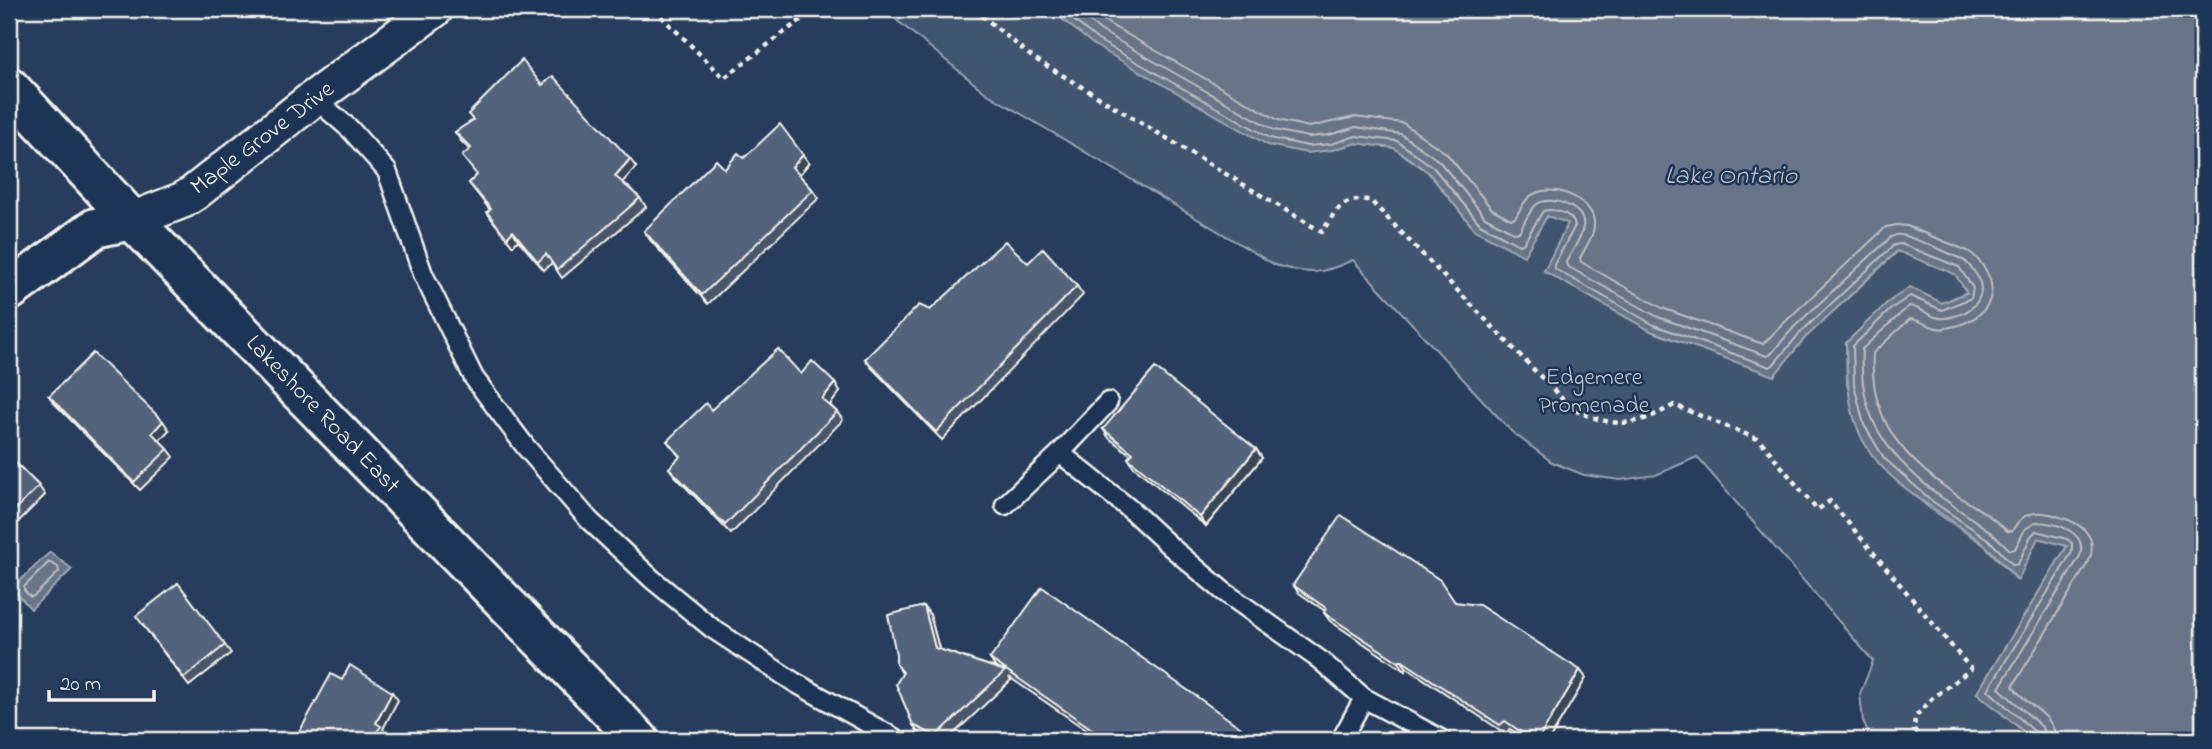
<svg xmlns="http://www.w3.org/2000/svg" width="2212" height="749" viewBox="0 0 2212 749" font-family="'Indie Flower',sans-serif">
<style>
.green{fill:#40546f;stroke:#9aa2ac;stroke-width:2}
.water{fill:#677588;stroke:#9fa7ae;stroke-width:2}
.lines{fill:none;stroke-linecap:round;stroke-linejoin:round}
.shore{stroke:#bcbfc2;stroke-width:2}
.service-casing{stroke:#f4f1e8;stroke-width:23}
.minor-casing{stroke:#f4f1e8;stroke-width:40}
.tertiary-casing{stroke:#f4f1e8;stroke-width:44}
.primary-casing{stroke:#f4f1e8;stroke-width:44}
.path{stroke:#f4f1e8;stroke-width:4.5;stroke-dasharray:5 5;stroke-linecap:butt}
.service{stroke:#1d3557;stroke-width:18}
.minor{stroke:#1d3557;stroke-width:35}
.tertiary{stroke:#1d3557;stroke-width:38}
.primary{stroke:#1d3557;stroke-width:38}
.wall{fill:#47566a;stroke:#f4f1e8;stroke-width:2}
.shaded-wall{fill:#394656;stroke:#f4f1e8;stroke-width:2}
.building{fill:#52647b;stroke:#f4f1e8;stroke-width:2}
.labels{text-anchor:middle;dominant-baseline:central;stroke-width:5;stroke-linejoin:round;paint-order:stroke}
.street-label{font-size:24px;fill:#f4f1e8;stroke:#1d3557}
.park-label{font-size:24px;fill:#bec2c4;stroke:#1d3557}
.water-label{font-size:26px;font-style:italic;fill:#bcbfc2;stroke:#1d3557}
</style>
<rect width="100%" height="100%" fill="#263d5d"/>
<filter id="ink" filterUnits="userSpaceOnUse"><feTurbulence type="fractalNoise" baseFrequency=".0143" numOctaves="2"/><feDisplacementMap in="SourceGraphic" scale="14" xChannelSelector="R" yChannelSelector="G"/><feConvolveMatrix kernelMatrix="1 2 1 2 8 2 1 2 1" color-interpolation-filters="sRGB"/></filter>
<g filter="url(#ink)">
<path class="green" d="M883 9H1050L1094 45 1332 150 1356 143 1394 148 1428 172 1475 230 1524 255 1547 216 1569 223 1544 271 1651 331 1774 375 1804 339 1898 251 1956 274 1967 292 1942 303H1887L1846 343 1847 385 1878 463 1928 507 1984 545 2017 580 2038 538 2067 546 1977 693 2034 740H1871L1863 721 1860 694 1873 661 1697 457 1656 475 1620 480 1584 475 1552 462 1512 432 1353 260C1320 275 1309 275 1275 265L986 93Z"/>
<path class="water" d="M1050 9H2203V740H2034L1977 693 2067 546 2038 538 2018 580C2007 569 1997 556 1985 545 1943 510 1877 483 1857 427 1847 400 1847 371 1846 343L1887 303 1910 287 1942 303 1967 293 1955 274 1897 251 1804 339 1774 376 1651 331 1544 271 1568 223 1547 216 1524 256 1475 230 1428 172 1394 148 1356 143 1332 150 1307 153 1268 145 1094 45Z
M50 552 72 569 31 609 12 588Z"/>
<g class="lines">
<path class="shore" d="M1060 9 1098 40 1270 138 1308 146 1331 144 1356 136 1397 141 1433 167 1480 224 1519 245 1523 244 1543 211C1554 208 1573 213 1575 226L1554 265 1555 269 1654 325 1770 367 1773 365 1800 333 1894 245 1901 244 1959 267 1973 288 1971 298 1942 310 1910 296 1892 308 1853 346 1854 384 1864 425 1884 458 1932 501 1989 540 2013 565 2018 564 2031 536 2036 531 2067 539 2072 543V552L1988 690 2035 732 2037 740
M1073 9 1103 32 1274 130 1308 137 1329 135 1356 127 1401 134 1439 161 1485 217 1515 233 1519 232C1524 224 1529 210 1537 204 1551 194 1587 208 1583 227 1581 239 1572 251 1566 262L1567 266 1658 317 1767 356 1770 355 1794 327 1891 237C1895 235 1896 234 1901 235 1911 237 1961 257 1967 263 1994 290 1979 313 1945 318 1932 320 1921 307 1909 306L1862 349C1858 417 1886 454 1937 494 1962 513 1988 527 2010 550L2015 549 2025 529 2037 522C2056 523 2088 531 2080 556L1999 688 2042 727 2046 740
M1090 9 1109 24 1278 120 1309 127 1355 117 1403 123 1446 153 1492 209 1511 219 1515 218C1521 209 1525 197 1536 193 1557 184 1597 201 1594 227 1593 238 1585 248 1580 258L1581 262 1662 308 1763 344 1787 320 1886 227 1897 225 1907 226 1970 252C2008 284 1993 321 1946 328 1933 331 1923 320 1910 319L1873 353C1869 420 1903 458 1955 494 1972 505 1993 516 2007 531H2012C2023 510 2039 510 2060 517 2081 523 2099 536 2089 561L2013 686C2025 706 2055 713 2056 740
M49 562 58 567 59 572 34 596 30 597 24 590V587Z"/>
<defs>
<path id="service" d="M314 98 350 129 387 171 423 274 474 378 525 446 589 520 652 579 713 629 794 682 898 740
M1060 453 1108 402
M1005 505 1060 453 1131 510 1171 547 1223 591 1320 660 1364 698 1341 740
M1364 698 1442 740"/>
<path id="minor" d="M132 220 183 200 194 193 314 98 435 9"/>
<path id="tertiary" d="M9 291 95 228 132 220"/>
<path id="primary" d="M9 87 132 220 639 740"/>
</defs>
<use href="#service" class="service-casing"/>
<use href="#minor" class="minor-casing"/>
<use href="#tertiary" class="tertiary-casing"/>
<use href="#primary" class="primary-casing"/>
<path class="path" d="M654 9 724 78 815 9
M974 9 1032 57 1322 232C1337 209 1341 198 1370 200L1572 409C1615 428 1633 428 1674 405L1760 440 1817 510 1830 501 1971 669 1933 698 1915 717 1914 730 1924 740"/>
<use href="#service" class="service"/>
<use href="#minor" class="minor"/>
<use href="#tertiary" class="tertiary"/>
<use href="#primary" class="primary"/>
</g>
<path class="wall" d="M542 85 636 167 623 182 640 198 646 207 562 278 552 263 544 270 518 240 513 246 493 221 487 212 490 210 469 183 477 175 469 149 461 141 455 132Z
M744 158 809 163 799 175 813 190 819 198 708 304 650 240 644 231 725 169Z
M1028 263 1077 286 1083 295 942 440 871 367 865 359 930 310Z
M801 374 840 392 830 405 837 412 843 420 731 534 675 476 669 468 680 457 667 441 711 410Z
M49 396 169 430 159 440 168 449 174 457 140 490 55 404Z
M1103 429 1256 449 1262 458 1206 526 1134 467 1128 458 1131 455 1109 438Z
M9 456 39 486 45 495 9 531Z
M178 583 231 653 189 686 142 624Z
M1293 585 1455 602 1580 670 1586 678 1549 740H1527L1510 729 1506 734 1407 668 1405 671 1330 621 1324 613 1325 611 1299 593Z
M930 615 939 649 996 668 990 659 1258 740H1101L1009 677 1011 680 947 740H933L919 733 913 725 902 673 896 664Z"/>
<path class="shaded-wall" d="M803 155 809 163 798 176 792 167Z
M630 159 636 167 621 184 615 176Z
M513 231 518 240 513 246 507 238Z
M835 383 840 392 828 407 822 399Z
M163 421 169 430 158 442 152 433Z
M1256 449 1262 458 1206 526 1200 517Z
M924 606 930 615 941 656 935 648Z
M1401 660 1407 668 1405 671 1399 662Z
M1580 670 1586 678 1549 740H1538Z
M392 692 398 700 383 729 387 734 383 740H372L376 723Z"/>
<path class="building" d="M522 60 542 85 553 76 630 159 615 176 640 198 557 270 546 254 538 262 513 231 507 238 487 212 491 209 469 183 477 175 462 156 471 148 455 132 473 120 468 114Z
M780 124 803 155 792 167 813 190 702 295 644 231 716 160 725 169 738 153 744 158Z
M1005 241 1028 263 1043 248 1077 286 936 432 865 359 919 305 930 310Z
M778 349 801 374 812 361 835 383 822 399 837 412 725 525 669 468 681 456 667 441 706 403 711 410Z
M93 353 163 421 152 433 168 449 134 482 49 396Z
M1155 368 1256 449 1200 517 1128 458 1133 453 1103 429Z
M9 456 39 486 9 516Z
M1341 515 1440 580 1455 602 1479 605 1580 670 1538 740H1533L1505 721 1500 725 1401 660 1399 662 1324 613 1326 608 1293 585Z
M178 583 225 645 184 678 136 616Z
M1042 587 1258 740H1108L990 659Z
M924 606 935 648 1005 671 936 736 913 725 896 684 903 672 896 664V654L888 615Z
M350 665 392 692 376 723 381 726 372 740H295L331 674 342 680Z"/>
</g>
<g class="labels">
<g class="street-label">
<text transform="translate(263 139) rotate(-37)">Maple Grove Drive</text>
<text transform="translate(322 415) rotate(46)">Lakeshore Road East</text>
</g>
<g class="park-label">
<text x="1594" y="378">Edgemere<tspan x="1594" dy="28">Promenade</tspan></text>
</g>
<g class="water-label">
<text x="1731" y="177">Lake Ontario</text>
</g>
</g>
<rect width="2212" height="749" fill="none" stroke="#1d3557" stroke-width="35"/>
<rect x="18" y="18" width="2177" height="714" fill="none" stroke="#f4f1e8" stroke-width="2.5" filter="url(#ink)"/>
<path d="M49 690v10h105v-10" fill="none" stroke="#f4f1e8" stroke-width="3.5"/>
<text x="60" y="690" font-size="21" fill="#f4f1e8" stroke="#1d3557" stroke-width="5" paint-order="stroke">20 m</text>
</svg>
